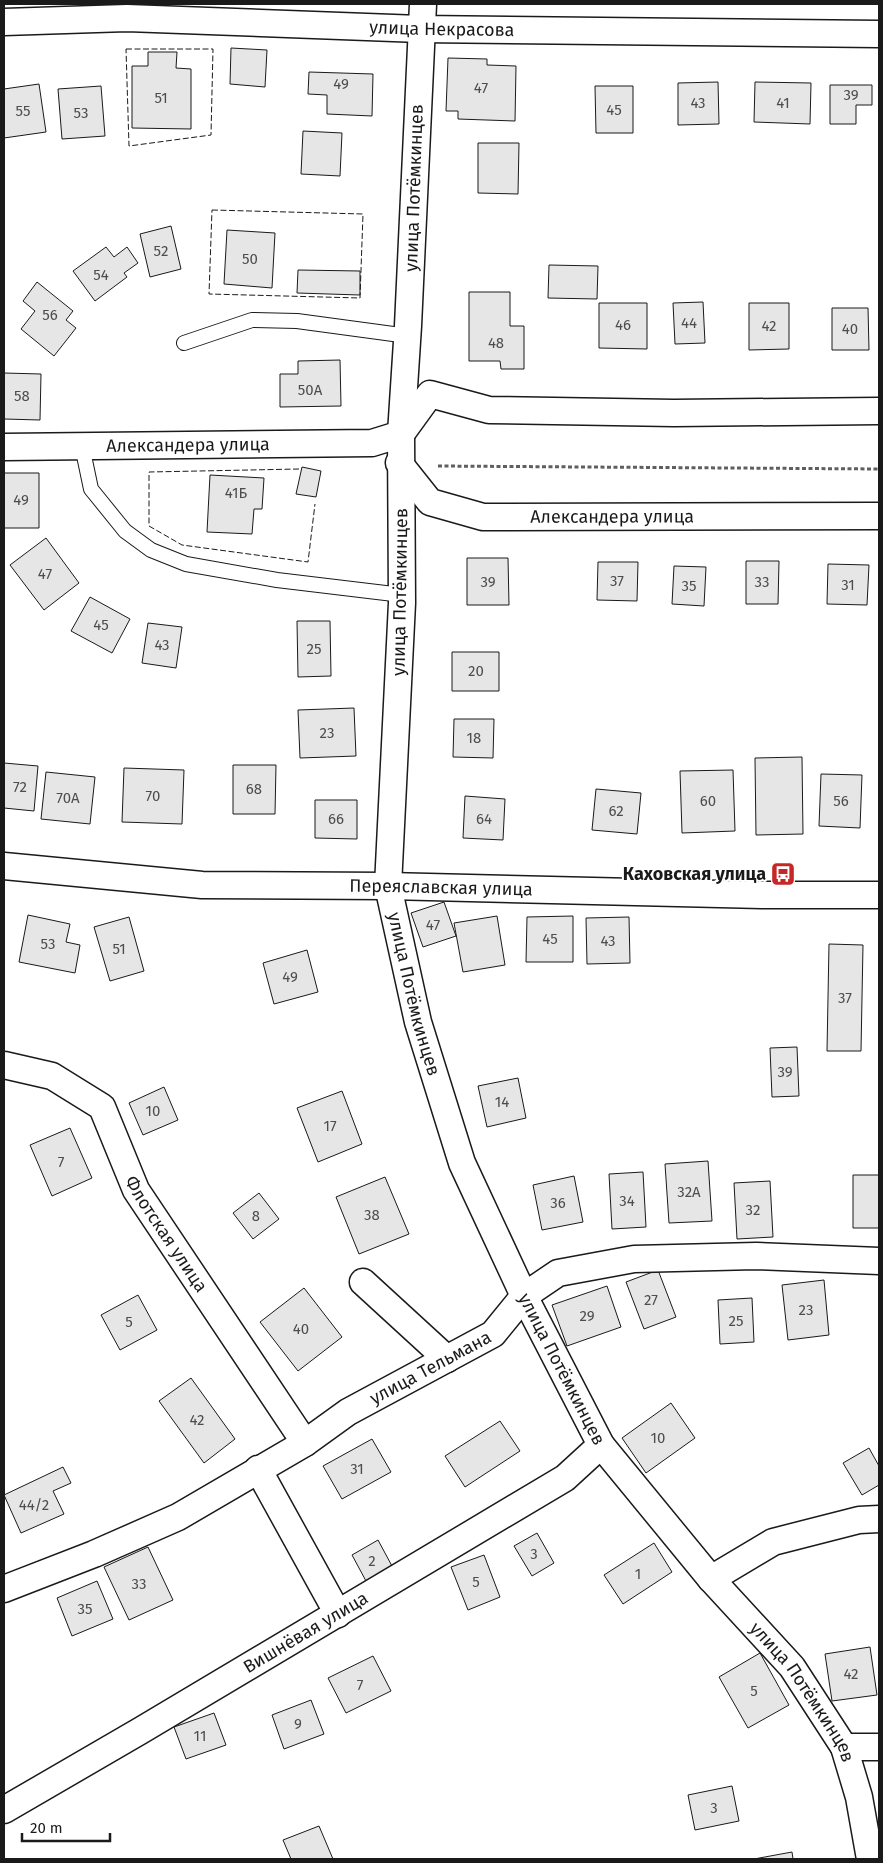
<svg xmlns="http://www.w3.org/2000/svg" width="883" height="1863" viewBox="0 0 883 1863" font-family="'Fira Sans',sans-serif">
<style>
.building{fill:#e6e6e6;stroke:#1a1a1a}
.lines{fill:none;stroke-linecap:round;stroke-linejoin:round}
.service-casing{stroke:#1a1a1a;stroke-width:16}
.minor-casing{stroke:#1a1a1a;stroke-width:29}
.path{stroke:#5f5f5f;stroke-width:3;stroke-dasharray:4 2.5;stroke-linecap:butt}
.service{stroke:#fff;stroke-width:14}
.minor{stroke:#fff;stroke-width:26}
.fence{stroke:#1a1a1a;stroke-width:1;stroke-dasharray:6 2.5;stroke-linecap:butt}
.labels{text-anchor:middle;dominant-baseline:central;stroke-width:4;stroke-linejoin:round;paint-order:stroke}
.number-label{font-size:15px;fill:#4d4d4d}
.street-label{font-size:18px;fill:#1a1a1a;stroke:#fff}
.poi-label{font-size:18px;font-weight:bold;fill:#1a1a1a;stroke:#fff;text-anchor:end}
</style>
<rect width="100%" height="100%" fill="#fff"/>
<path class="building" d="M231 48 267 50 265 87 230 84Z
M148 52H177L176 68 191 69V129L132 128V66H148Z
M448 58 487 59V65L516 66 515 121 458 119V111H446Z
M309 72 373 74 372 116 327 114V95L308 94Z
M718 82 719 124 678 125V83Z
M755 82 811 83 810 124 754 122Z
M39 84 46 132 4 138V89Z
M830 85H872V105H856V124H830Z
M101 86 105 136 62 139 58 89Z
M595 86H633V133H596Z
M303 131 342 133 340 176 301 174Z
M478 143H519L518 194 478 193Z
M171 226 181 269 150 277 140 234Z
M227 230 275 233 272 288 224 284Z
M106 247 114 257 127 247 138 263 124 273 127 277 95 301 73 271Z
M549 265 598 266 597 299 548 298Z
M298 270 360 271V295L297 293Z
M37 282 73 311 66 320 76 328 54 356 21 329 35 311 23 301Z
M469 292H510V326H524V369H501L500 361H469Z
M703 302 705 343 675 344 673 303Z
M599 303H647V349L599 348Z
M749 303H789V349L749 350Z
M832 308H868L869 350H832Z
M340 360 341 406 280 407V374H298V361Z
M4 373 41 374 40 420 4 419Z
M302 467 321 471 316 497 296 494Z
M4 473H39V528H4Z
M210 475 264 478 262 509H254L252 534 207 532Z
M46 538 79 583 44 610 10 565Z
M467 558H508L509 605H467Z
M746 561H779L778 604H746Z
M598 562H638L637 601 597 600Z
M828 564 869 565 867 605 827 604Z
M674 566 706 567 704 606 672 604Z
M90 597 130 619 112 653 71 631Z
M297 621H330L331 676 298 677Z
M148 623 182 627 176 668 142 663Z
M452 652H499V691H452Z
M354 708 356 756 300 758 298 710Z
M454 719H494L493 758 453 757Z
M802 757 803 834 756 835 755 758Z
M4 763 38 766 34 811 4 808Z
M233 765H276L275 814H233Z
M124 768 184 770 182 824 122 822Z
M733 770 735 831 682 833 680 771Z
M46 772 95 777 90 824 41 819Z
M821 774 862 775 860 828 819 826Z
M596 789 641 793 637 834 592 830Z
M465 796 505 799 503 840 463 838Z
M315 800H357V839L315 838Z
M444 902 456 936 423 947 411 913Z
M28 915 70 924 66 942 80 945 75 973 19 962Z
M497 916 505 965 463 972 454 923Z
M573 916V962H526L527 917Z
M129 917 144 971 110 981 94 927Z
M629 917 630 963 587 964 586 918Z
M829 944 863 945 861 1051H827Z
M307 950 318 992 274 1004 263 963Z
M797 1047 799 1096 772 1097 770 1048Z
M518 1078 526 1118 487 1127 478 1086Z
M164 1087 178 1120 143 1135 129 1103Z
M342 1091 362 1144 318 1162 297 1108Z
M70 1128 92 1178 52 1196 30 1145Z
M708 1161 712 1221 669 1223 665 1164Z
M643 1172 646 1227 612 1229 609 1174Z
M853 1175H879V1228H853Z
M574 1176 583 1222 542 1230 533 1185Z
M385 1177 409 1234 359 1254 336 1197Z
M770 1181 773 1237 737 1239 734 1183Z
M259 1193 279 1219 253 1239 233 1213Z
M658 1270 676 1317 644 1329 626 1282Z
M824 1280 829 1335 788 1340 782 1285Z
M607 1286 621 1327 567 1346 552 1305Z
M304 1288 342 1337 298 1371 260 1322Z
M138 1295 157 1330 120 1350 101 1315Z
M752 1298 754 1342 720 1344 718 1300Z
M191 1378 235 1439 204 1463 159 1401Z
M671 1403 695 1438 646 1473 622 1438Z
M500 1421 520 1451 465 1487 445 1456Z
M372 1439 391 1472 342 1499 323 1466Z
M869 1448 879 1466V1485L862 1495 843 1463Z
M63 1467 71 1483 53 1491 64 1514 21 1533 4 1495Z
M537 1533 554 1563 532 1576 514 1546Z
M378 1540 392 1566 366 1581 352 1555Z
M654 1543 672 1572 623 1604 604 1575Z
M148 1547 173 1600 129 1620 104 1567Z
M484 1555 500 1597 468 1610 451 1567Z
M97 1581 113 1619 72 1636 57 1598Z
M870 1647 877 1695 832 1701 825 1654Z
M760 1653 789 1705 748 1728 719 1677Z
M373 1656 391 1691 346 1713 328 1678Z
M311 1700 324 1734 284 1749 272 1715Z
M214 1713 226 1745 186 1759 174 1727Z
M732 1786 739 1821 695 1830 688 1795Z
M319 1826 333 1859H291L283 1840Z
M792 1852 793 1859H754Z"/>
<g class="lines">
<defs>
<path id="service" d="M184 343 252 320 297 321 408 336
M82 446 91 489 125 531 151 550 186 564 277 580 402 595"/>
<g id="minor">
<path id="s1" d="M423 4 408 326 401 434 402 603 388 886 418 1022 462 1163 524 1296 601 1445 711 1579 792 1667 844 1747 859 1797 870 1859"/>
<path id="s2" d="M4 22 127 18 420 29 879 34"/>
<path id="s3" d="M4 447 372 443 401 434 430 394 489 410 674 413 879 411"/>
<path id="s4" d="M399 463 430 502 483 517 879 516"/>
<path id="s5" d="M4 866 202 885 388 886 762 895H879"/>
<path id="s6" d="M4 1065 52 1076 102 1107 136 1190 305 1443"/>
<path d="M363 1282 447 1359"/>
<path d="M258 1469 338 1614"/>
<path d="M711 1579 773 1542 859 1520 879 1519"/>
<path id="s7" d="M4 1589 94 1554 178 1517 305 1443 348 1412 493 1334 524 1296 558 1273 634 1259 756 1256 879 1261"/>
<path d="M844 1747H879"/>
<path id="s8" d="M4 1810 140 1731 565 1478 601 1445"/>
</g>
</defs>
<use href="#service" class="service-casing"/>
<use href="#minor" class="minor-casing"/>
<path class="path" d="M438 466 879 469"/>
<use href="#service" class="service"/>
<use href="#minor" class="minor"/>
<path class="fence" d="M126 49H213L211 135 129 146Z
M212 210 363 214 360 298 209 294Z
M299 469 149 472V526L182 545 308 562 315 504"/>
</g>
<defs>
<symbol id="bus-square" viewBox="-11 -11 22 22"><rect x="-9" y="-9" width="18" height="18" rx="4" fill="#c62828" stroke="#fff"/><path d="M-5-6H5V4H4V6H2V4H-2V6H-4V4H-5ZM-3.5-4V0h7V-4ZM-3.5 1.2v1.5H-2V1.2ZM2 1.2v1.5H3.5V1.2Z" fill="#fff"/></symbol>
</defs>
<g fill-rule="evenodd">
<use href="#bus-square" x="769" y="860" width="28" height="28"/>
</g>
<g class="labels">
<g class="number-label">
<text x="341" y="84">49</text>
<text x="481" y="88">47</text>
<text x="851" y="95">39</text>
<text x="161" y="98">51</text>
<text x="698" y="103">43</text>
<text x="783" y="103">41</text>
<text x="614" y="110">45</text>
<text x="23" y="111">55</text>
<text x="81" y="113">53</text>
<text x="161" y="251">52</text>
<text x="250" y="259">50</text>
<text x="101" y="275">54</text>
<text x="50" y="315">56</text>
<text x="689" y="323">44</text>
<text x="623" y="325">46</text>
<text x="769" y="326">42</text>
<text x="850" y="329">40</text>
<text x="496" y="343">48</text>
<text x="310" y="390">50А</text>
<text x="22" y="396">58</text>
<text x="236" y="493">41Б</text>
<text x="21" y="500">49</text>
<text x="45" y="574">47</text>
<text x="617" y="581">37</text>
<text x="488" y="582">39</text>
<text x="762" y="582">33</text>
<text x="848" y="585">31</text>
<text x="689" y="586">35</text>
<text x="101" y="625">45</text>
<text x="162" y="645">43</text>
<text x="314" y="649">25</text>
<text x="476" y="671">20</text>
<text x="327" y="733">23</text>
<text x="474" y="738">18</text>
<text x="20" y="787">72</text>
<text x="254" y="789">68</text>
<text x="153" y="796">70</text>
<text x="68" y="798">70А</text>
<text x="708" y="801">60</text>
<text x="841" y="801">56</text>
<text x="616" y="811">62</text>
<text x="336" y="819">66</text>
<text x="484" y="819">64</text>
<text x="433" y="925">47</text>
<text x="550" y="939">45</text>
<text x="608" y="941">43</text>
<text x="48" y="944">53</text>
<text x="119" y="949">51</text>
<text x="290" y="977">49</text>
<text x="845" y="998">37</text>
<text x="785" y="1072">39</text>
<text x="502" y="1102">14</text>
<text x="153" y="1111">10</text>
<text x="330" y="1126">17</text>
<text x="61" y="1162">7</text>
<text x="689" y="1192">32А</text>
<text x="627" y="1201">34</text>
<text x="558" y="1203">36</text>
<text x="753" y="1210">32</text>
<text x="372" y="1215">38</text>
<text x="256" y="1216">8</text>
<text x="651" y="1300">27</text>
<text x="806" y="1310">23</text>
<text x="587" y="1316">29</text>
<text x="736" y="1321">25</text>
<text x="129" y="1322">5</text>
<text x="301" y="1329">40</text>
<text x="197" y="1420">42</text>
<text x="658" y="1438">10</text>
<text x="357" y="1469">31</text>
<text x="34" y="1505">44/2</text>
<text x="534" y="1554">3</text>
<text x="372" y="1561">2</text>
<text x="638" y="1574">1</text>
<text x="476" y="1582">5</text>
<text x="139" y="1584">33</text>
<text x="85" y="1609">35</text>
<text x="851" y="1674">42</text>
<text x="360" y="1685">7</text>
<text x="754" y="1691">5</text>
<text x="298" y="1724">9</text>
<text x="200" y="1736">11</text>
<text x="714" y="1808">3</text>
</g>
<g class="street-label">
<text stroke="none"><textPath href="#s2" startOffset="438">улица Некрасова</textPath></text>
<text transform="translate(414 188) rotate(-88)">улица Потёмкинцев</text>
<text stroke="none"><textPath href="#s3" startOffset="184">Александера улица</textPath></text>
<text stroke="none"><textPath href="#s4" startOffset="234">Александера улица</textPath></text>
<text transform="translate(400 592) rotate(-89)">улица Потёмкинцев</text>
<text stroke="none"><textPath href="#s5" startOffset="438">Переяславская улица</textPath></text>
<text stroke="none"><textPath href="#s1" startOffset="994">улица Потёмкинцев</textPath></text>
<text stroke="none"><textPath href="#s6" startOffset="251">Флотская улица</textPath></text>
<text stroke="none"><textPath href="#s7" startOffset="482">улица Тельмана</textPath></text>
<text stroke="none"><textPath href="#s1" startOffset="1399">улица Потёмкинцев</textPath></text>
<text stroke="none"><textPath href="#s8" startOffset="350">Вишнёвая улица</textPath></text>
<text stroke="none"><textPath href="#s1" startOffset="1804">улица Потёмкинцев</textPath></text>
</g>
<g class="poi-label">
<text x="766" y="874">Каховская улица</text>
</g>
</g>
<rect width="883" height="1863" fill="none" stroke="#1a1a1a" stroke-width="10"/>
<path d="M22 1833v8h88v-8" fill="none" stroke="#1a1a1a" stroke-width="2.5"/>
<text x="30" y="1833" font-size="15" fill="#1a1a1a" stroke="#ffffff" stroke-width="4" paint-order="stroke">20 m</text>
</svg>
